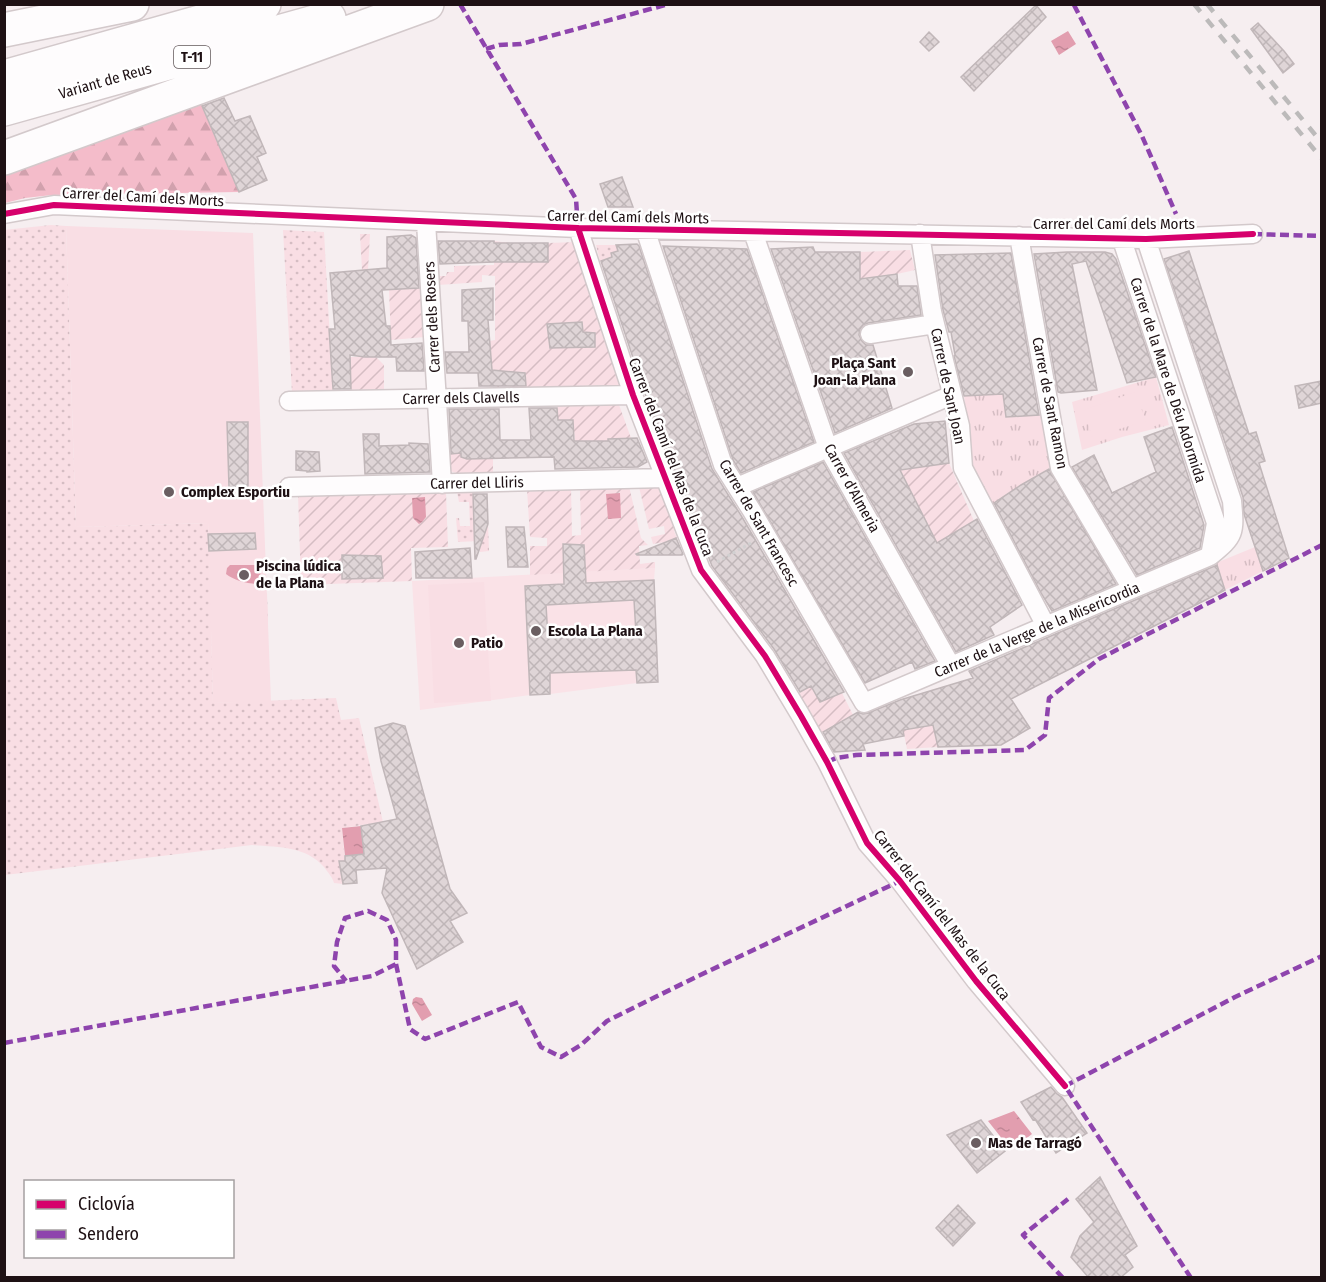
<svg xmlns="http://www.w3.org/2000/svg" width="1326" height="1282" viewBox="0 0 1326 1282" font-family="'Fira Sans Condensed',sans-serif">
<style>
.built{fill:#fae2e7}
.grass{fill:url(#grass-dots)}
.forest{fill:url(#forest-firs)}
.park{fill:url(#park-tufts)}
.garden{fill:url(#garden-furrows)}
.pitch{fill:#f9dee4}
.water{fill:url(#water-ripples)}
.building{fill:url(#building-cross-hatch);stroke:#c1b7b9;stroke-width:1.5;fill-rule:evenodd}
.lines{fill:none;stroke-linecap:round;stroke-linejoin:round}
.street-casing{stroke:#d3c9cb;stroke-width:21}
.highway-casing{stroke:#d3c9cb;stroke-width:36}
.path{stroke:#d2d0d1;stroke-width:3;stroke-dasharray:3 3;stroke-linecap:butt}
.street{stroke:#fefcfd;stroke-width:18}
.highway{stroke:#fefcfd;stroke-width:33}
.rail{stroke:#bcbaba;stroke-width:4.5;stroke-dasharray:10 10;stroke-linecap:butt}
.quiet{stroke:#8e44ad;stroke-width:4.5;stroke-dasharray:9 4.5;stroke-linecap:butt}
.cycleway-casing{stroke:#fff;stroke-width:10}
.cycleway{stroke:#d6006c;stroke-width:6}
.poi-dot{fill:#6a5e61;stroke:#fff;stroke-width:2}
.labels{text-anchor:middle;dominant-baseline:central;stroke-width:5;stroke-linejoin:round;paint-order:stroke}
.shield{fill:#fff;stroke:#62585a;stroke-width:1.5}
.shield-label{font-size:14px;font-weight:bold;fill:#1e1114}
.street-label{font-size:15px;fill:#1e1114;stroke:#fff}
.poi-label{font-size:15px;font-weight:bold;fill:#1e1114;stroke:#fff;text-anchor:start}
</style>
<defs>
<pattern id="grass-dots" width="8" height="8" patternUnits="userSpaceOnUse" patternTransform="scale(1.5)"><rect width="8" height="8" fill="#f9dee4"/><path d="M2 2h.1M6 6h.1" fill="none" stroke="#d5bdc3" stroke-width="1.8" stroke-linecap="round"/></pattern>
<pattern id="forest-firs" width="22" height="20" patternUnits="userSpaceOnUse" patternTransform="scale(1.5)"><rect width="22" height="20" fill="#f4bcca"/><path d="M5 1l3.5 6h-7zM16 11l3.5 6h-7z" fill="#d1a1ad"/></pattern>
<pattern id="park-tufts" width="24" height="20" patternUnits="userSpaceOnUse" patternTransform="scale(1.5)"><rect width="24" height="20" fill="#f9dee4"/><path d="M3 7l-1-3M5 7V3M7 7l1-3M15 17l-1-3M17 17v-4M19 17l1-3" fill="none" stroke="#d5bdc3"/></pattern>
<pattern id="garden-furrows" width="10" height="10" patternUnits="userSpaceOnUse" patternTransform="scale(1.5)"><rect width="10" height="10" fill="#f9dee4"/><path d="M-1 1l2-2M0 10L10 0M9 11l2-2" fill="none" stroke="#d5bdc3"/></pattern>
<pattern id="water-ripples" width="26" height="14" patternUnits="userSpaceOnUse" patternTransform="scale(1.5)"><rect width="26" height="14" fill="#e29eaf"/><path d="M2 4q2-2 4 0t4 0M15 11q2-2 4 0t4 0" fill="none" stroke="#c18796"/></pattern>
<pattern id="building-cross-hatch" width="8" height="8" patternUnits="userSpaceOnUse" patternTransform="scale(1.5)"><rect width="8" height="8" fill="#dfd5d7"/><path d="M0 0l8 8M0 8l8-8" fill="none" stroke="#bfb6b8"/></pattern>
</defs>
<rect width="100%" height="100%" fill="#f6eef0"/>
<path class="built" d="M655 568 654 580 658 682 637 683 550 694 530 695 420 710 412 581Z"/>
<path class="grass" d="M51 225 66 226 76 527 208 523 210 577 267 593 268 622 211 623 213 703 336 698 341 720 359 718 383 822 342 828 345 861H339L343 884 334 883C332 876 328 873 324 867 306 846 278 847 252 845L5 875 4 230Z
M283 230 324 232 333 394 292 393Z
M596 245H616L618 251 611 253 612 257 600 261Z
M457 492H473L474 536H484L488 524 489 551 480 552 478 541 458 542 456 518H459L460 526H470L469 502H459Z"/>
<path class="forest" d="M200 100 239 192 52 195 25 198 5 203 4 168Z"/>
<path class="park" d="M1156 377 1169 425 1122 437 1082 450 1072 402Z
M1003 394 1006 417 1041 415 1051 467 1021 485 992 505 974 472 964 396Z
M1255 547 1263 571 1225 590 1216 563Z"/>
<path class="garden" d="M360 234H370L368 270H362Z
M494 241 511 243V262H547L548 243 577 242 624 385 510 388 509 373H499V387H497V370H486L489 341 495 340V276L482 275V282L438 285V276H446L447 272H454V266L494 265Z
M910 250 915 270 897 274 860 279V252Z
M421 288 423 289 425 337 391 340 389 290Z
M341 357H376L384 365V391L351 393 350 368Z
M557 402H618L631 438 608 439V442L575 441 573 420H558Z
M461 453V456H466L467 459H493V474H459L450 471 446 454Z
M949 463 974 521 937 543 900 470Z
M662 485 680 527 674 531 677 538 665 542 653 544 651 537 665 534 664 526 649 529 639 487Z
M629 486 641 538 648 545 639 546 640 564 655 562V568L530 575V546H547V538L530 537 527 489 571 487 572 536 581 535 580 489Z
M409 491 446 492 448 547 411 548 412 581 301 585 298 494H408Z
M811 686 820 702 842 693 853 715 819 734 795 695Z
M932 719 938 747 907 749 903 730 923 727Z"/>
<path class="pitch" d="M66 226 253 233 271 702 213 703 208 523 76 527Z
M1135 392 1146 421 1092 437 1084 410Z
M484 582 491 701 434 703 428 585Z"/>
<path class="water" d="M1068 31 1076 44 1059 55 1051 41Z
M620 493 621 518 608 519 606 494Z
M425 497 426 517 422 522 419 524 413 518 412 498Z
M230 565H256L260 569 261 580 258 584C248 584 233 580 226 574L227 568Z
M361 826 364 854 345 856 342 828Z
M416 997 422 998 432 1015 422 1021 412 1004 413 999Z
M1014 1111 1032 1134 1011 1150 988 1121Z"/>
<path class="building" d="M1036 5 1046 17 974 91 961 77Z
M1258 23 1284 51 1294 64 1283 73 1251 29Z
M929 32 939 42 929 51 920 42Z
M224 98 235 121 250 116 266 153 257 157 267 180 239 192 202 106Z
M622 177 633 207H608L600 184Z
M411 235 416 238 419 288 382 290 386 326H390L391 345 422 343 424 371H397L396 357H365L350 355 351 389H333L329 329H335L330 273 387 268V237Z
M438 241H494V243H548V262H494L440 264Z
M637 244 639 246 712 469 742 517 844 692 820 702 811 686 800 692 774 649 712 566 644 391 601 261 612 257 611 253 618 251 616 245Z
M663 246 747 249 814 442 741 473 733 460Z
M813 247 815 252H860V279L897 274 898 286H917L921 315 868 323 863 325 860 329 859 335 862 341 866 345H873L892 408 835 433 771 249Z
M1189 251 1249 434 1256 432 1265 461 1259 463 1289 558 1263 571 1244 514 1243 497 1164 259Z
M1067 252H1105L1112 254 1116 259 1156 377 1127 383 1086 261 1072 264 1097 390 1061 393 1058 392 1034 254Z
M1011 253 1039 415 1006 417 1003 394 964 396 954 356 955 355 951 332H949L943 310 935 255Z
M493 288V320H488L492 370 525 373 526 386H479L478 373H447L445 352H469L468 321H462V290Z
M582 322 583 332 595 333V347L550 348 547 324Z
M1322 381V403L1299 408 1295 386Z
M529 408H557L558 420H573L574 441H608V439L637 438 647 462 638 467 555 469 554 457 467 459 461 457V453L451 454 449 409H499L500 440H531Z
M945 421 949 463 900 470 937 543 977 519 1022 605 990 627 994 635 956 652 844 453 914 424Z
M227 422H248V487H229Z
M1172 427 1204 525 1200 548 1137 575 1072 467 1094 455 1112 493 1156 472 1144 437Z
M363 434H379V446L409 445V443L428 444 430 472 365 474Z
M296 451 319 452 320 471 307 472V471L296 470Z
M823 462 935 661 915 669 912 662 865 683 753 492Z
M1049 469 1116 584 1052 611 1041 593 994 503 1021 485Z
M473 494H487L488 524 476 559H475Z
M506 527H524L528 567H508Z
M255 533 256 549 209 551 208 534Z
M676 538 683 554 682 555H637L636 554Z
M563 544 584 545 586 583 654 580 658 682 637 683 636 670 550 673V694L530 695 525 586 564 584ZM634 600 636 634 548 638 546 605Z
M470 548 472 578H416L415 552Z
M342 555 381 556 383 578 342 579Z
M1217 565 1225 590 1011 699 1030 728 1001 745 938 747 933 725 903 730 904 736 863 744 865 750 834 752 823 732 858 712 863 714 868 713 900 700 973 678 969 671Z
M393 723 405 726 450 889 467 913 450 921 463 942 417 969 382 893 387 868 356 870 357 883 343 884 339 861H345V856L364 854 361 826 397 819 381 761 375 728Z
M1051 1087 1057 1094 1062 1097 1087 1133 1056 1153 1035 1119 1033 1120 1021 1102Z
M981 1120 1005 1151 977 1173 947 1135Z
M1100 1177 1137 1246 1125 1255 1133 1267 1120 1278H1089L1071 1257 1080 1236 1094 1222 1076 1199Z
M958 1205 975 1223 953 1246 936 1228Z"/>
<g class="lines">
<defs>
<path id="street" d="M4 214 54 205 578 228 1146 239 1253 234
M426 222 442 484
M578 228 633 395 701 570 765 656 801 716 827 762 867 843 900 881 976 981 1065 1086
M645 229 723 465 752 511 864 703 1210 556
M753 232 828 448 951 666
M920 234 932 312 960 426 963 468 1046 626
M1019 236 1060 468 1132 589
M1121 237 1216 523 1210 556C1235 536 1235 533 1232 501L1146 239
M870 334 935 324
M289 401 633 395
M289 487 665 478
M737 487 952 395"/>
<path id="highway" d="M4 30 132 4
M4 77 264 4
M4 109 329 18
M4 158 427 4"/>
</defs>
<use href="#street" class="street-casing"/>
<use href="#highway" class="highway-casing"/>
<path class="path" d="M717 562 751 543"/>
<use href="#street" class="street"/>
<use href="#highway" class="highway"/>
<path class="rail" d="M1194 4 1322 159
M1207 4 1322 143"/>
<path class="quiet" d="M460 4 576 199 578 228
M1074 5 1142 136 1176 214
M486 49 499 45 521 44 669 4
M1253 234 1322 236
M827 762 836 758 856 755 1025 750 1045 735 1049 698 1099 659 1322 545
M396 964 410 1029 425 1039 518 1002 541 1047 561 1057 581 1045 607 1021 698 976 900 881
M4 1043 372 976 396 964V940L387 920 368 911 345 918 337 942 334 966 346 981
M1063 1278 1023 1235 1068 1199
M1191 1278 1065 1086 1235 997 1322 956"/>
<defs>
<path id="cycleway" d="M4 214 54 205 578 228 1146 239 1253 234
M578 228 633 395 701 570 765 656 801 716 827 762 867 843 900 881 976 981 1065 1086"/>
</defs>
<use href="#cycleway" class="cycleway-casing"/>
<use href="#cycleway" class="cycleway"/>
</g>
<g class="poi-dot">
<circle cx="908" cy="372" r="6"/>
<circle cx="169" cy="492" r="6"/>
<circle cx="244" cy="575" r="6"/>
<circle cx="536" cy="631" r="6"/>
<circle cx="459" cy="643" r="6"/>
<circle cx="976" cy="1143" r="6"/>
</g>
<g class="labels">
<rect class="shield" x="174" y="46" width="36" height="22" rx="4.5"/>
<g class="shield-label">
<text x="192" y="57">T-11</text>
</g>
<g class="street-label">
<text transform="translate(105 81) rotate(-16)">Variant de Reus</text>
<text transform="translate(143 197) rotate(3)">Carrer del Camí dels Morts</text>
<text transform="translate(628 217) rotate(1)">Carrer del Camí dels Morts</text>
<text x="1114" y="224">Carrer del Camí dels Morts</text>
<text transform="translate(432 317) rotate(-93)">Carrer dels Rosers</text>
<text transform="translate(1168 380) rotate(72)">Carrer de la Mare de Déu Adormida</text>
<text transform="translate(948 386) rotate(78)">Carrer de Sant Joan</text>
<text transform="translate(461 398) rotate(-1)">Carrer dels Clavells</text>
<text transform="translate(1050 403) rotate(79)">Carrer de Sant Ramon</text>
<text transform="translate(671 457) rotate(69)">Carrer del Camí del Mas de la Cuca</text>
<text transform="translate(477 483) rotate(-1)">Carrer del Lliris</text>
<text transform="translate(852 488) rotate(61)">Carrer d'Almeria</text>
<text transform="translate(759 523) rotate(60)">Carrer de Sant Francesc</text>
<text transform="translate(1037 630) rotate(-23)">Carrer de la Verge de la Misericordia</text>
<text transform="translate(942 915) rotate(52)">Carrer del Camí del Mas de la Cuca</text>
</g>
<g class="poi-label">
<text x="896" y="363" text-anchor="end">Plaça Sant<tspan x="896" dy="17">Joan-la Plana</tspan></text>
<text x="181" y="492">Complex Esportiu</text>
<text x="256" y="566">Piscina lúdica<tspan x="256" dy="17">de la Plana</tspan></text>
<text x="548" y="631">Escola La Plana</text>
<text x="471" y="643">Patio</text>
<text x="988" y="1143">Mas de Tarragó</text>
</g>
</g>
<rect width="1326" height="1282" fill="none" stroke="#1e1114" stroke-width="12"/>
<rect x="24" y="1180" width="210" height="78" fill="#ffffff" stroke="#a5a0a1" stroke-width="1.5"/>
<rect x="36" y="1200" width="30" height="9" fill="#d6006c" stroke="#a5a0a1" stroke-width="1.5"/>
<text x="78" y="1210" font-size="18" fill="#1e1114">Ciclovía</text>
<rect x="36" y="1230" width="30" height="9" fill="#8e44ad" stroke="#a5a0a1" stroke-width="1.5"/>
<text x="78" y="1240" font-size="18" fill="#1e1114">Sendero</text>
</svg>
